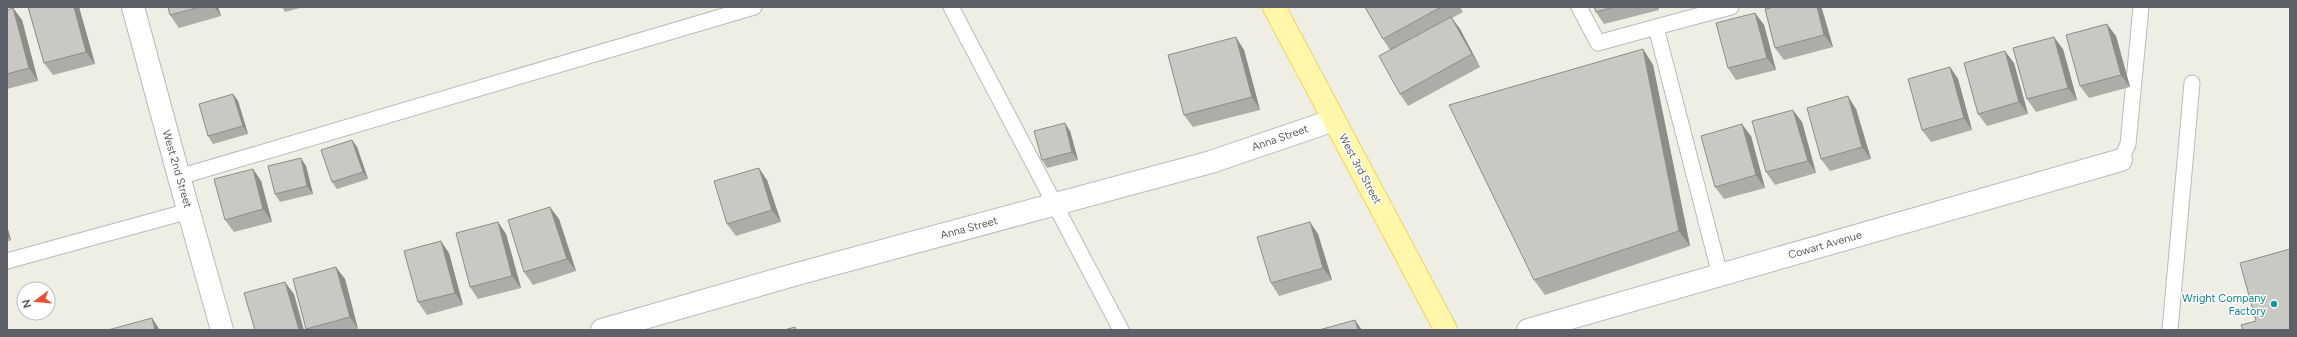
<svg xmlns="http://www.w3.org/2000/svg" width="2297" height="337" viewBox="0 0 2297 337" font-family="Figtree,sans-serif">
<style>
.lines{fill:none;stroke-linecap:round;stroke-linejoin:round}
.lane-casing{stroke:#b8babf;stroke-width:17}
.street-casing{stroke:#b8babf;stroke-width:24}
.primary-casing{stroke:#f1d35c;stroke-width:24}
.lane{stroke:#fff;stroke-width:15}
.street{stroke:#fff;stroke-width:22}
.primary{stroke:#fff8ab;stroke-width:22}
.wall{fill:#aeaca7}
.shaded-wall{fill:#8d8c88}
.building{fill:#cac8c2;stroke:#8d8c88}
.culture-dot{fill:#0f9aa8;stroke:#fff;stroke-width:1.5}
.labels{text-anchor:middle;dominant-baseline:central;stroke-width:3;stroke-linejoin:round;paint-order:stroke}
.street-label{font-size:11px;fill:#5d6066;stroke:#fff}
.culture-label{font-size:11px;fill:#0d838f;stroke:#fff;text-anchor:end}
</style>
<rect width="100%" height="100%" fill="#efeee5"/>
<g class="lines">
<defs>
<path id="lane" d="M951 7 1121 330
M1579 7 1598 43 1656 27 1720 275
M1656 27 1731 7
M2121 160 2128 144 2141 7
M179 177 754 7
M7 261 189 211
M2170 330 2192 83"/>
<path id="street" d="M133 7 179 177 222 330
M602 330 797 274 1211 162 1334 120
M1528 330 2121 160"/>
<path id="primary" d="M1274 7 1446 330"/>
</defs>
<use href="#lane" class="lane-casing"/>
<use href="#street" class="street-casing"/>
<use href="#primary" class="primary-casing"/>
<use href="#lane" class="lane"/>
<use href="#street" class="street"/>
<use href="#primary" class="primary"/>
</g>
<path class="wall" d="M28 7H79L95 64 53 75 44 63Z
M168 7H218L221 16 179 28 170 15Z
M282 7H304L285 12Z
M1365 7H1460L1463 12 1452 18 1460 29 1480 67 1408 106 1400 94 1390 50 1383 39Z
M1594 7H1659V10L1604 24 1596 12Z
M1774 7H1821L1822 9 1833 47 1784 60 1775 48Z
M13 8 22 20 38 81 7 89V10Z
M1755 13 1764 25 1776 70 1736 80 1728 68Z
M2116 36 2130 87 2089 98 2080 86Z
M1643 49 1653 65 1690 246 1545 295 1534 280Z
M2063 49 2077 100 2036 112 2027 99Z
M1244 50 1260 110 1193 127 1184 115Z
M2014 63 2028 114 1987 126 1978 114Z
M1950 67 1958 79 1972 130 1931 142 1922 130Z
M233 94 238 101 248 134 213 144 208 136Z
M1856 109 1871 159 1830 171 1821 159Z
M1802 122 1816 173 1775 185 1766 172Z
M1070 131 1078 160 1047 168 1042 160Z
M1751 136 1765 188 1724 199 1715 187Z
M352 140 357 147 368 179 337 189 332 182Z
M306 166 313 194 280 202 275 194Z
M253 169 261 181 272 222 234 232 225 220Z
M767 180 781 222 736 236 727 224Z
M550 207 559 219 576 271 533 285 524 272Z
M498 222 506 234 521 288 478 299 470 287Z
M7 226 11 240 7 242Z
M1318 234 1332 280 1279 296 1271 283Z
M449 253 463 305 427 315 418 302Z
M345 279 358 329 356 330H307L306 329Z"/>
<path class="shaded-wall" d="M74 7H79L95 64 86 52Z
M214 7H218L221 16Z
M1817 7H1821L1822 9 1833 47 1824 35Z
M13 8 22 20 38 81 29 68Z
M1755 13 1764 25 1776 70 1767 58Z
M1451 17 1460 29 1480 67 1472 54Z
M2107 24 2116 36 2130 87 2121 75Z
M1236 37 1244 50 1260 110 1252 97Z
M2054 37 2063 49 2077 100 2068 88Z
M1643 49 1653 65 1690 246 1679 231Z
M2005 51 2014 63 2028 114 2019 102Z
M1950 67 1958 79 1972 130 1964 118Z
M233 94 238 101 248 134 243 126Z
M1848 96 1856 109 1871 159 1862 147Z
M1793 110 1802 122 1816 173 1808 161Z
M1065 123 1070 131 1078 160 1072 152Z
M1742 124 1751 136 1765 188 1756 175Z
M352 140 357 147 368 179 363 172Z
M301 158 306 166 313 194 307 186Z
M759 168 767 180 781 222 772 210Z
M253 169 261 181 272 222 263 209Z
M550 207 559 219 576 271 567 259Z
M498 222 506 234 521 288 512 276Z
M1310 222 1318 234 1332 280 1323 268Z
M7 226 11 240 7 235Z
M441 241 449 253 463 305 455 293Z
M336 267 345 279 358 329 350 317Z
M285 282 294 294 304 330H299Z
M152 318 160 330H155Z
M1355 320 1362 330H1358Z"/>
<path class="building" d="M28 7H74L86 52 44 63Z
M168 7H200L170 15Z
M1365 7H1441L1383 39Z
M1594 7H1614L1596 12Z
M1774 7H1817L1824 35 1775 48 1765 9Z
M13 8 29 68 7 74V10Z
M1755 13 1767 58 1728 68 1716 23Z
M1451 17 1472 54 1400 94 1379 56Z
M2107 24 2121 75 2080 86 2066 35Z
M1236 37 1252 97 1184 115 1168 55Z
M2054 37 2068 88 2027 99 2013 48Z
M1643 49 1679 231 1534 280 1449 105Z
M2005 51 2019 102 1978 114 1964 63Z
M1950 67 1964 118 1922 130 1908 79Z
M233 94 243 126 208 136 199 104Z
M1848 96 1862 147 1821 159 1807 108Z
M1793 110 1808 161 1766 172 1752 121Z
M1065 123 1072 152 1042 160 1034 131Z
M1742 124 1756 175 1715 187 1701 136Z
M352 140 363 172 332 182 321 150Z
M301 158 307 186 275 194 268 166Z
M759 168 772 210 727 224 714 181Z
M253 169 263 209 225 220 214 179Z
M550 207 567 259 524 272 508 220Z
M498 222 512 276 470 287 456 233Z
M1310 222 1323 268 1271 283 1257 237Z
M441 241 455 293 418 302 404 251Z
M2290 249V330H2243L2241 325 2256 321 2240 263Z
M336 267 350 317 306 329 293 279Z
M285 282 299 330H255L244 293Z
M152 318 155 330H108Z
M1355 320 1358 330H1319Z
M795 327 796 330H784Z"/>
<circle class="culture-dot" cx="2274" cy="304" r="4"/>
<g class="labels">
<g class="street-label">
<text transform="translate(1280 138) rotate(-19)">Anna Street</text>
<text transform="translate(177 169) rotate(74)">West 2nd Street</text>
<text transform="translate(1360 169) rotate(62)">West 3rd Street</text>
<text transform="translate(969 228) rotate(-15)">Anna Street</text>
<text transform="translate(1825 245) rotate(-16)">Cowart Avenue</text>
</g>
<g class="culture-label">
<text x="2266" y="298">Wright Company<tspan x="2266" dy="13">Factory</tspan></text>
</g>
</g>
<rect width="2297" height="337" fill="none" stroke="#5d6066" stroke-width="16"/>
<g transform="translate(36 301) rotate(254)"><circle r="19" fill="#ffffff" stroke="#bebfc2"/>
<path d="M0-3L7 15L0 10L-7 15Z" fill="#e94e32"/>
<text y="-6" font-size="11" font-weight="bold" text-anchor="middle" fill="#5d6066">N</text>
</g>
</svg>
